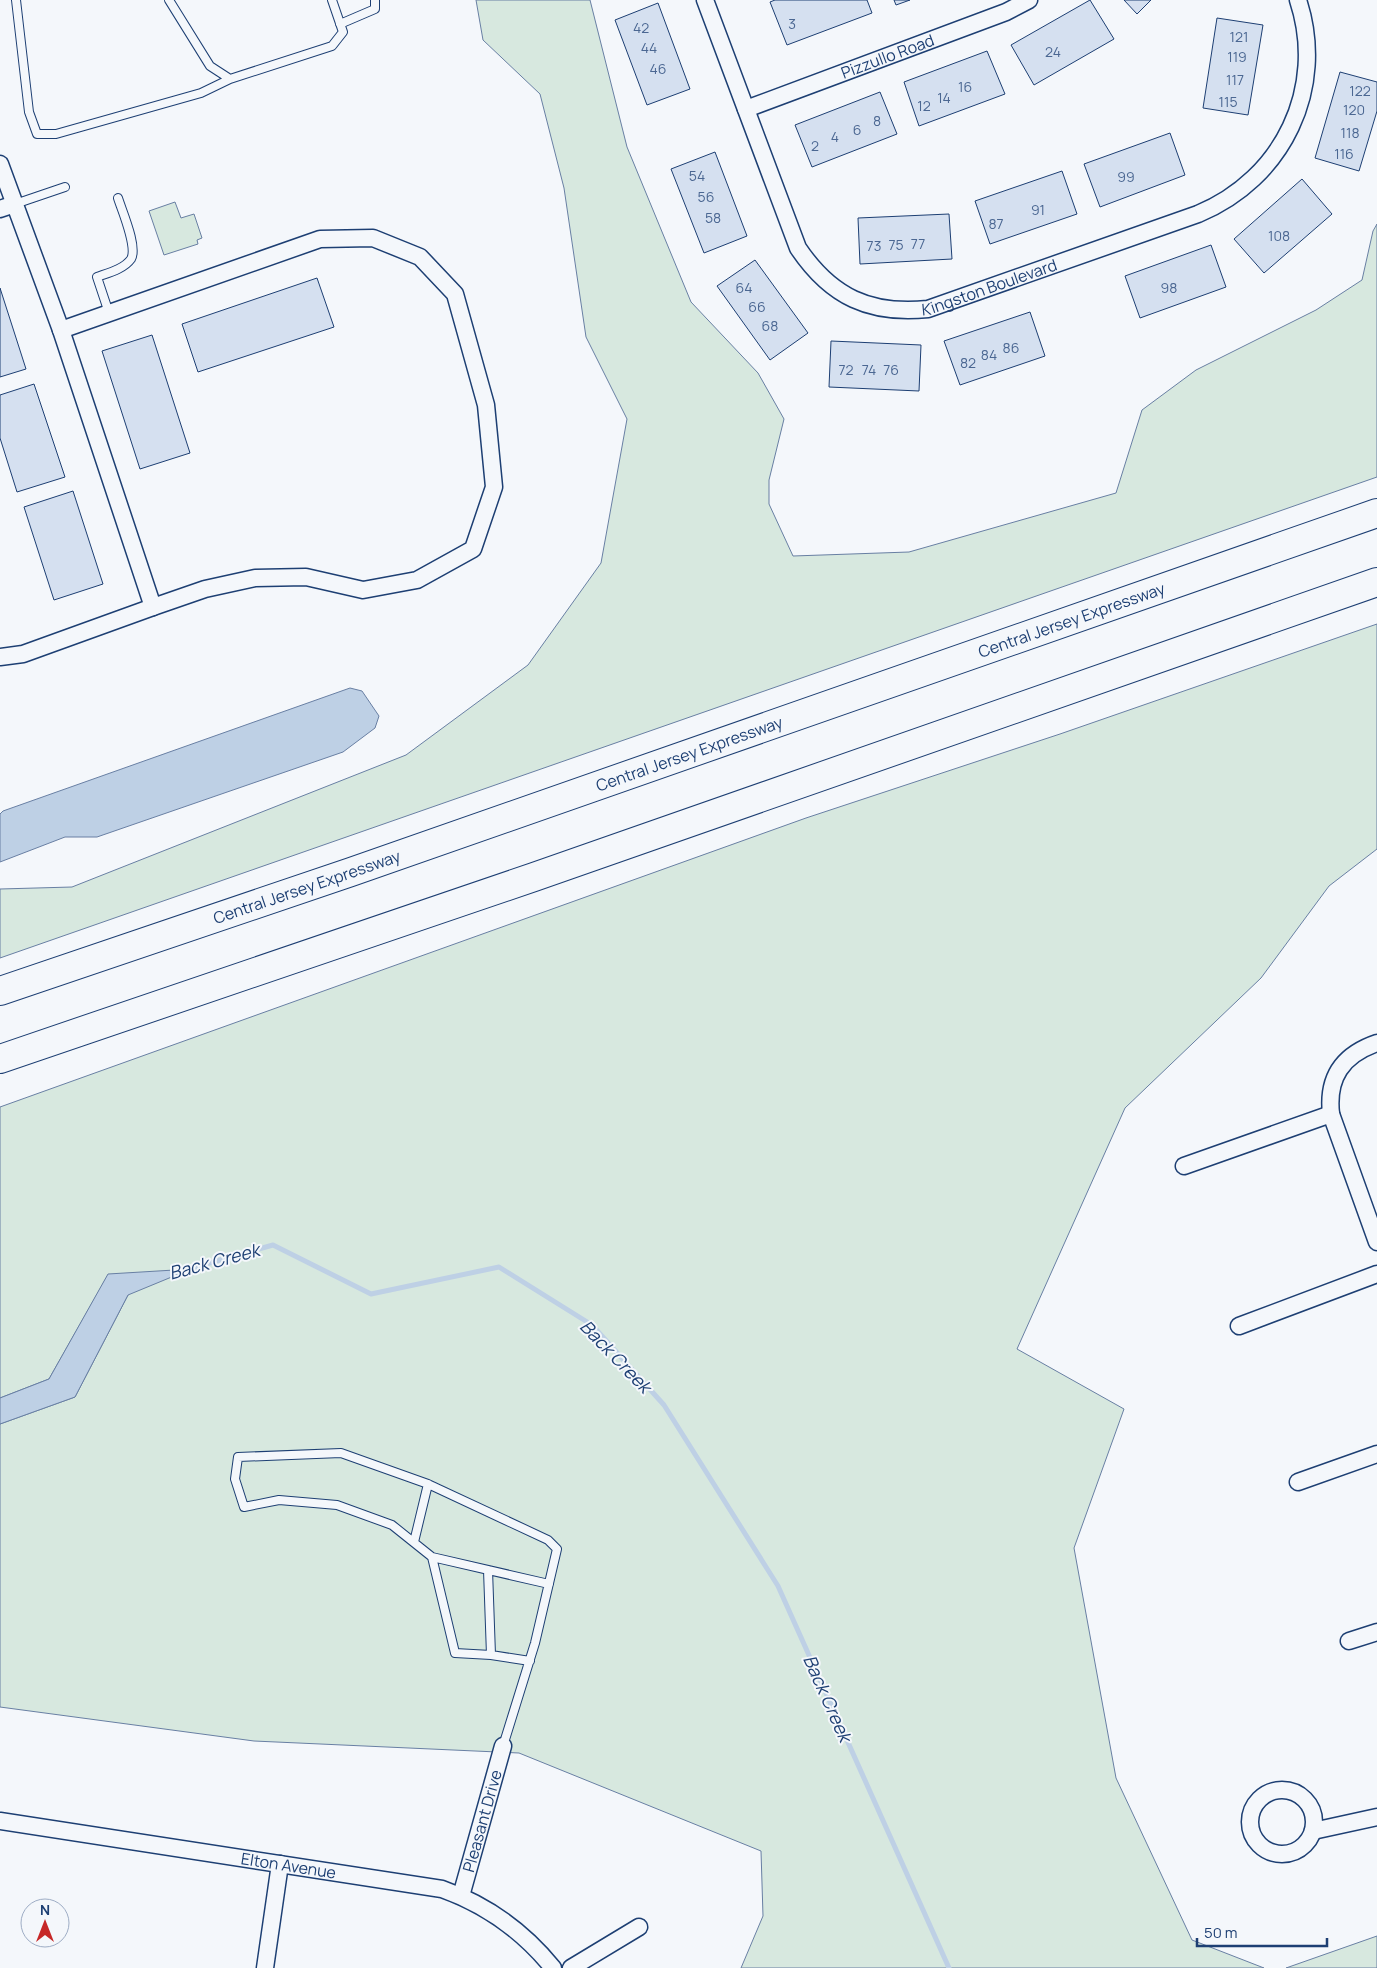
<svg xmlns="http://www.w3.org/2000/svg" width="1377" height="1968" viewBox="0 0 1377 1968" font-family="Manrope,sans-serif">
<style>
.green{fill:#d7e8df;stroke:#687fa3}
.water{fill:#bed0e5;stroke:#687fa3}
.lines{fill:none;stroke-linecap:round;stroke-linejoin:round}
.stream{stroke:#bed0e5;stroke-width:5}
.building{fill:#d5e0f0;stroke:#1d3f73}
.lane-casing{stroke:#1d3f73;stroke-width:10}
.street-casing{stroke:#1d3f73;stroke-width:19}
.highway-casing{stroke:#1d3f73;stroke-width:30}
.lane{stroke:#f4f7fb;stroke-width:8}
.street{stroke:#f4f7fb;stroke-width:16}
.highway{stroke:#f4f7fb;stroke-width:28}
.labels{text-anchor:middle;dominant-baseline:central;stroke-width:4;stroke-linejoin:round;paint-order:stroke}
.number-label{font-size:14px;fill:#4b6792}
.street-label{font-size:16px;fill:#1d3f73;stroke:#f4f7fb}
.water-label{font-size:18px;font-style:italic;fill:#1d3f73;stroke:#f4f7fb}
</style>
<rect width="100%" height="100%" fill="#f4f7fb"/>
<path class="green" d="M476 0H590L627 147 691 302 758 373 784 419 769 480V504L793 556 909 552 1116 493 1142 410 1196 370 1316 310 1362 280 1373 231 1377 224V477L0 958V889L72 887 406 755 528 665 601 563 627 419 586 337 564 188 540 94 483 40Z
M175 202 181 218 194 214 202 238 197 240 198 244 164 255 149 211Z
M1377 624V849L1329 886 1261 978 1125 1108 1017 1349 1124 1409 1074 1548 1116 1778 1192 1940 1264 1968H741L763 1916 761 1851 519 1753 254 1741 0 1707V1424L75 1397 128 1295 108 1275 49 1379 0 1398V1107L806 818 1060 734Z
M1377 1936V1968H1286Z"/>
<path class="water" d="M350 688 362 691 379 716 375 728 343 752 97 837H65L0 862V814L3 811Z
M191 1269 128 1295 75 1397 0 1424V1398L49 1379 108 1274Z"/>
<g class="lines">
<path class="stream" d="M185 1270 273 1245 371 1294 499 1267 592 1325 664 1405 778 1586 949 1968"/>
</g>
<path class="building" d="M775 0H867L872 13 787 45 770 2Z
M894 0H910L896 5Z
M1090 0 1114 39 1034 85 1011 45Z
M1124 0H1151L1137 14Z
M658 3 690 89 647 105 615 20Z
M1217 18 1263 25 1248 115 1203 108Z
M987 51 1005 94 919 126 904 82Z
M1340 72 1377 82V111L1359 171 1315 158Z
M880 92 897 134 812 167 795 125Z
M1170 133 1185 175 1100 207 1084 164Z
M715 152 747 236 704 253 671 169Z
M1062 171 1077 214 990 244 975 201Z
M1302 179 1332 214 1264 273 1234 239Z
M949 214 952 259 860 264 858 218Z
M1211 245 1226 287 1140 318 1125 276Z
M755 260 808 333 770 360 717 286Z
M317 278 334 327 198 372 182 324Z
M0 288 26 369 0 377Z
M1030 312 1045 356 960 385 944 341Z
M152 335 190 453 140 469 102 351Z
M831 341 921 345 919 391 829 387Z
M34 384 65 477 17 492 0 438V395Z
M73 491 103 584 54 600 24 507Z"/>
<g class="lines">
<defs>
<path id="lane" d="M16 0 29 112 37 134H56L201 93 230 79
M169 0 210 66 230 79 332 46 343 32 332 0
M340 24 375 9V0
M15 204 65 187
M109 313 97 277C108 273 124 269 131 259 138 247 122 211 118 198
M414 1542 428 1484
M432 1557 549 1584
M488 1570 491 1655
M503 1746 535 1643 557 1549 548 1540 428 1484 341 1453 238 1457 235 1479 244 1507 279 1500 337 1505 392 1525 432 1557 455 1653 491 1655 530 1661"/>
<g id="street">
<path id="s1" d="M705 0 798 248C831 297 870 315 928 309L1198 214C1283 179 1327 88 1298 0"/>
<path id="s2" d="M746 109 1006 12 1029 0"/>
<path d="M0 164 61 330 153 607 23 654 0 657"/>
<path d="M0 209 15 204"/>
<path d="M61 330 320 239 373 238 420 257 455 294 486 405 494 487 473 549 417 580 363 590 306 577 255 578 205 589 153 607"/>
<path d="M1377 1043C1342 1055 1327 1078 1331 1114L1377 1242"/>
<path d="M1184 1166 1331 1114"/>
<path d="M1239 1326 1377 1274"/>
<path d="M1298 1482 1377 1454"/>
<path d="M1349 1641 1377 1632"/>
<circle cx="1282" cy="1822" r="32"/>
<path id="s3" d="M0 1821 442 1889C487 1905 523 1931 553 1968"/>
<path d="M1313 1831 1377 1817"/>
<path id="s4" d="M461 1896 503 1746"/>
<path d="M265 1968 280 1864"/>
<path d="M571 1968 639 1927"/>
</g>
<g id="highway">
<path id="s5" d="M0 991 351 872 1377 513"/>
<path d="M0 1059 534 877 1377 582"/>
</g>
</defs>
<use href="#lane" class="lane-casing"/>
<use href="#street" class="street-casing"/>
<use href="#highway" class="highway-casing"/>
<use href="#lane" class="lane"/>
<use href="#street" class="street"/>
<use href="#highway" class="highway"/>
</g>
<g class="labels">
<g class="number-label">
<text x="792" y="23">3</text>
<text x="641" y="27">42</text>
<text x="1239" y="36">121</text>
<text x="649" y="47">44</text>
<text x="1053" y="51">24</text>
<text x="1237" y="56">119</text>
<text x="658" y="68">46</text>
<text x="1235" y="79">117</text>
<text x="965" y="86">16</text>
<text x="1360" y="90">122</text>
<text x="944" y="97">14</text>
<text x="1228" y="101">115</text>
<text x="924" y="105">12</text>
<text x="1354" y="109">120</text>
<text x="877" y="120">8</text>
<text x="857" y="129">6</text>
<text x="1350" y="132">118</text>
<text x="835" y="136">4</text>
<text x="815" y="145">2</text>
<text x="1344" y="153">116</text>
<text x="697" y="175">54</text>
<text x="1126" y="176">99</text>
<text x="706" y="196">56</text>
<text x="1038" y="209">91</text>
<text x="713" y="217">58</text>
<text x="996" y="223">87</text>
<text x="1279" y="235">108</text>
<text x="918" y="243">77</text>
<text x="896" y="244">75</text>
<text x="874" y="245">73</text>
<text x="744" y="287">64</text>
<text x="1169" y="287">98</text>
<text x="757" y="306">66</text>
<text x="770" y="325">68</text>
<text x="1011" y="347">86</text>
<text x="989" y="354">84</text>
<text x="968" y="362">82</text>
<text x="846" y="369">72</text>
<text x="869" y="369">74</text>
<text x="891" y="369">76</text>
</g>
<g class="street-label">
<text stroke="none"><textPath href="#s2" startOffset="151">Pizzullo Road</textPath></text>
<text stroke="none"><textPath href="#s1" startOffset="482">Kingston Boulevard</textPath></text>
<text stroke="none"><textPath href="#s5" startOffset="1134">Central Jersey Expressway</textPath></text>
<text stroke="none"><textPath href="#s5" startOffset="729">Central Jersey Expressway</textPath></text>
<text stroke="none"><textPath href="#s5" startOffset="324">Central Jersey Expressway</textPath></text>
<text stroke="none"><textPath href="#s4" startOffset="78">Pleasant Drive</textPath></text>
<text stroke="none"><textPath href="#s3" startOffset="292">Elton Avenue</textPath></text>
</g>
<g class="water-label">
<text transform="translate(214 1261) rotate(-15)">Back Creek</text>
<text transform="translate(616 1356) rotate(46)">Back Creek</text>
<text transform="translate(828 1698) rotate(66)">Back Creek</text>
</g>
</g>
<g transform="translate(45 1923)"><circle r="24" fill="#f4f7fb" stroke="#9eadc5"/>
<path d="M0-4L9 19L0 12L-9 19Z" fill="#c62828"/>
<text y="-8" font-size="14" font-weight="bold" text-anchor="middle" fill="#1d3f73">N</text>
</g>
<path d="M1197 1938v8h130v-8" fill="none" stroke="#1d3f73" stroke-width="2.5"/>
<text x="1204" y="1938" font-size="15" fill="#1d3f73" stroke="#f4f7fb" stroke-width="4" paint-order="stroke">50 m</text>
</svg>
